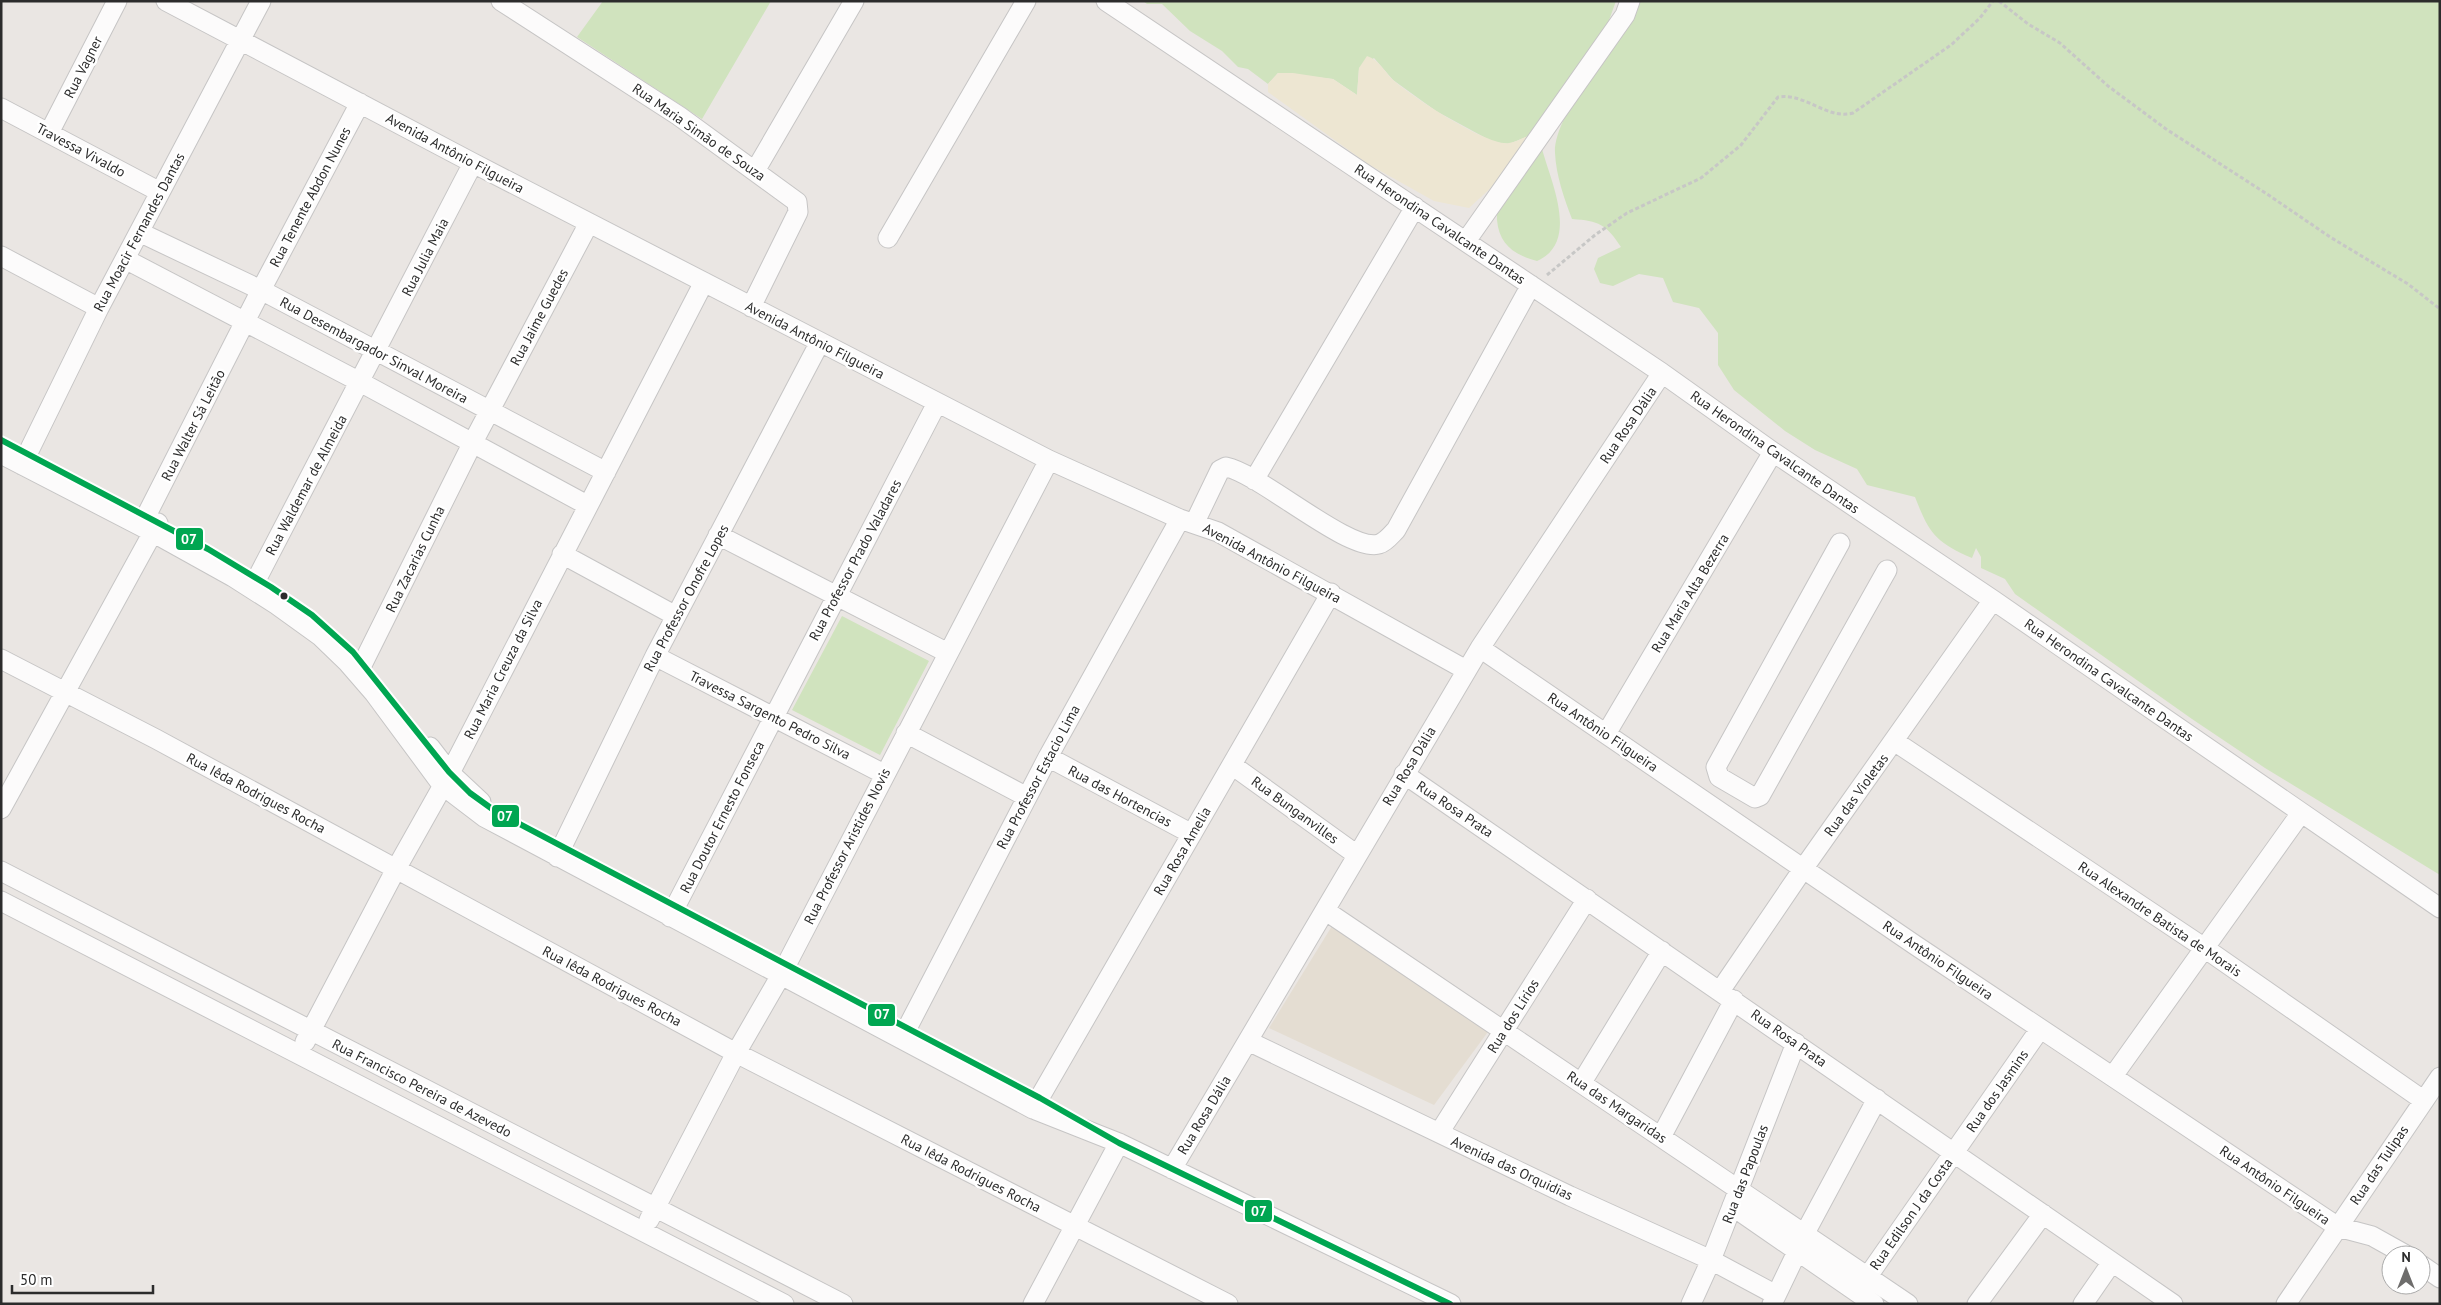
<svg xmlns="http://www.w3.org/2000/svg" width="2441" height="1305" viewBox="0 0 2441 1305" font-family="'PT Sans',sans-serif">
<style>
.education{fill:#e4ddd2}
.green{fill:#d0e3be}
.sand{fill:#ede6d2}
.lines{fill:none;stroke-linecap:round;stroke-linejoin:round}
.minor-casing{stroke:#c6c5c5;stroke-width:21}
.path{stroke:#c7c7c6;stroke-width:3;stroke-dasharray:4 2.5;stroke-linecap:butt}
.minor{stroke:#fcfbfb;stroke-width:19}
.bus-1-casing{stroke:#fff;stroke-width:10}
.bus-1{stroke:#00a651;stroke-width:6}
.bus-dot{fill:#2c2c2c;stroke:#fff;stroke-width:2}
.labels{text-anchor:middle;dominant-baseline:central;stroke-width:5;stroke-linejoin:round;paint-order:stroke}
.street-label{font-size:14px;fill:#2c2c2c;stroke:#fff}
.line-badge{stroke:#fff;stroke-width:2}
.badge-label{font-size:14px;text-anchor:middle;font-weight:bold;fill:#fff}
</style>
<rect width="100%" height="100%" fill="#eae6e3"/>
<path class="education" d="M1332 926 1496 1021 1434 1105 1269 1028Z"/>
<path class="green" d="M603 1H771L702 119 577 37Z
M1143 1H1616L1608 23 1531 135 1509 144 1493 142 1436 111 1393 80 1374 58 1359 68 1357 95 1333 79 1278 73 1268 84 1248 69 1238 67 1222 51 1190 31 1162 4H1147Z
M1639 1H2440V875L2265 768 2192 719 2015 594 2005 579 1981 568V557L1976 548 1972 558C1935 542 1929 533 1915 497L1867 485 1857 469 1815 450 1785 431 1734 390 1718 365V333L1699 308 1673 302 1663 278 1639 274 1613 286 1600 283 1594 269 1598 258 1621 247C1606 224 1599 221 1572 219 1564 198 1556 175 1555 153 1553 117 1618 33 1639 1Z
M1542 149C1551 182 1580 242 1537 261 1514 255 1499 244 1497 220 1497 213 1497 207 1500 201 1510 183 1529 166 1542 149Z
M842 616 929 661 880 755 792 710Z"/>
<path class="sand" d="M1367 56C1379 60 1384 71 1392 79 1409 95 1488 147 1509 143 1517 142 1524 137 1531 135L1493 186 1469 208 1434 201 1368 164 1268 92V84L1278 73H1293L1333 79 1357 95 1359 68Z"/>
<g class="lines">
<defs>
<path id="minor" d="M166 1 473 163 1049 460 1180 519 1218 532 1466 670
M501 1 679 116 797 202 798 212 751 307
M1106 1 1662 373 1773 452 1993 600 2440 908
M1 108 160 192
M49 133 117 1
M755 171 854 1
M139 232 261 290 606 472
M888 238 1026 1
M1466 241 1625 15 1630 1
M1 256 99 308
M125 259 360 382 587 505
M1 454 152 532 233 577 277 605 320 636 348 663 374 693 442 785 484 817 1033 1109 1119 1143 1451 1304
M22 465 99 308 261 1
M1254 480 1415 207
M1195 522 1220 470 1226 467C1261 474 1349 553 1379 544 1386 542 1391 535 1396 530L1531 285
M141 526 261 290 360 103
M718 535 948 653
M1840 543 1716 767 1719 777 1755 798 1760 796 1887 570
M562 554 676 616
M252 588 473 163
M1480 648 1915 945 2338 1227 2372 1236 2406 1255
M655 656 884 774
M1 659 156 739 736 1053 1228 1304
M358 673 472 444 589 223
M906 733 1027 797
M1606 734 1773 452
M1894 741 2203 947 2423 1100
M430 747 450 773 481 802
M1048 757 1192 834
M1232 765 1357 855
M1404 774 2173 1304
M1 809 158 523
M557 857 655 656 820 342
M1 871 843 1304
M1 901 784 1304
M1326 911 1908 1304
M670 917 937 403
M1720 991 1803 869 1993 600
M902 1038 1048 757 1180 519
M1248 1041 1570 1196 1711 1260 1776 1295
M305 1042 396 869 450 773 704 282
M2113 1076 2301 813
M1582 1082 1662 951
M1033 1109 1331 593
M1439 1133 1587 899
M1661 1137 1734 1000
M1172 1169 1480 648 1662 373
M1732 1206 1874 1304
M649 1220 736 1053 781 975 1049 460
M1805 1233 1877 1099
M2421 1265 2440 1278
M1868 1276 2040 1029
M1033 1304 1119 1143
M1691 1304 1711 1260 1796 1043
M1772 1304 1797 1252
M1977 1304 2043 1214
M2083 1304 2112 1262
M2286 1304 2440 1077"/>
</defs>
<use href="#minor" class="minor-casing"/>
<path class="path" d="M1999 1 2028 24 2060 43 2108 86 2166 129 2267 194 2330 237 2408 284 2440 309
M1547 275 1595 235 1627 213 1701 178 1741 145 1778 97C1807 93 1826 120 1853 113L1951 45 1980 18 1993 1"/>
<use href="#minor" class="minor"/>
<defs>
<path id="bus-1" d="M1 440 208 549 271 587 312 615 353 652 449 772 470 793 495 811 1040 1098 1119 1143 1450 1304"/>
</defs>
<use href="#bus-1" class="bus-1-casing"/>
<use href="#bus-1" class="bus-1"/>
</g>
<circle class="bus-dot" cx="284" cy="596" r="4.5"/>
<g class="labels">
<g class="street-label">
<text transform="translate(83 67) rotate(-63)">Rua Vagner</text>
<text transform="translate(699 132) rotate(35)">Rua Maria Simão de Souza</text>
<text transform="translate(81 150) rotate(28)">Travessa Vivaldo</text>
<text transform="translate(455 153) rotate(28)">Avenida Antônio Filgueira</text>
<text transform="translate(310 197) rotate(-62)">Rua Tenente Abdon Nunes</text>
<text transform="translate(1440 224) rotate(34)">Rua Herondina Cavalcante Dantas</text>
<text transform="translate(139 232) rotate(-62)">Rua Moacir Fernandes Dantas</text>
<text transform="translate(425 257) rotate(-63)">Rua Julia Maia</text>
<text transform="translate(539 317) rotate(-62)">Rua Jaime Guedes</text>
<text transform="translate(815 340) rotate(27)">Avenida Antônio Filgueira</text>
<text transform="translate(374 350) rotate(28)">Rua Desembargador Sinval Moreira</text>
<text transform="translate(193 425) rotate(-63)">Rua Walter Sá Leitão</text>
<text transform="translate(1628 425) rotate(-56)">Rua Rosa Dália</text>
<text transform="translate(1775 452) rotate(35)">Rua Herondina Cavalcante Dantas</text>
<text transform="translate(306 485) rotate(-62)">Rua Waldemar de Almeida</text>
<text transform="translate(415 559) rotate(-64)">Rua Zacarias Cunha</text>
<text transform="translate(855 560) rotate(-62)">Rua Professor Prado Valadares</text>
<text transform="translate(1272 563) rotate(28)">Avenida Antônio Filgueira</text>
<text transform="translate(1690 593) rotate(-59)">Rua Maria Alta Bezerra</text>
<text transform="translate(686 598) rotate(-62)">Rua Professor Onofre Lopes</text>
<text transform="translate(503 669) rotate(-63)">Rua Maria Creuza da Silva</text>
<text transform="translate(2109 680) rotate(35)">Rua Herondina Cavalcante Dantas</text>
<text transform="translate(770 715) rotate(27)">Travessa Sargento Pedro Silva</text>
<text transform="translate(1603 732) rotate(34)">Rua Antônio Filgueira</text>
<text transform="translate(1409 766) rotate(-59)">Rua Rosa Dália</text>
<text transform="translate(1038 777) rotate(-62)">Rua Professor Estacio Lima</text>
<text transform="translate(256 793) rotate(28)">Rua Iêda Rodrigues Rocha</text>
<text transform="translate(1856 795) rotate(-54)">Rua das Violetas</text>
<text transform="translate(1120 796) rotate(28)">Rua das Hortencias</text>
<text transform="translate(1455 809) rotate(34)">Rua Rosa Prata</text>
<text transform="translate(1295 810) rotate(36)">Rua Bunganvilles</text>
<text transform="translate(722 817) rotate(-63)">Rua Doutor Ernesto Fonseca</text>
<text transform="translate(847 846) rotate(-63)">Rua Professor Aristides Novis</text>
<text transform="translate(1182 851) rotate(-60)">Rua Rosa Amelia</text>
<text transform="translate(2160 919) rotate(34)">Rua Alexandre Batista de Morais</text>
<text transform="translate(1938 960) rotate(34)">Rua Antônio Filgueira</text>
<text transform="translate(612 986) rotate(28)">Rua Iêda Rodrigues Rocha</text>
<text transform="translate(1513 1016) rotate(-58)">Rua dos Lírios</text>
<text transform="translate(1789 1038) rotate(35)">Rua Rosa Prata</text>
<text transform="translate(422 1088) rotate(27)">Rua Francisco Pereira de Azevedo</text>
<text transform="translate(1997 1091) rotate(-55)">Rua dos Jasmins</text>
<text transform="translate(1617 1107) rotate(34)">Rua das Margaridas</text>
<text transform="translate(1204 1115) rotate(-59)">Rua Rosa Dália</text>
<text transform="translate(2379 1165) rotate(-56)">Rua das Tulipas</text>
<text transform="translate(1512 1168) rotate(25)">Avenida das Orquidias</text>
<text transform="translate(971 1173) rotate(27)">Rua Iêda Rodrigues Rocha</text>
<text transform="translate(1745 1174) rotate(-69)">Rua das Papoulas</text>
<text transform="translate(2275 1185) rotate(34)">Rua Antônio Filgueira</text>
<text transform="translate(1911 1214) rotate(-55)">Rua Edilson J da Costa</text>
</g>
</g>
<g class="line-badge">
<rect x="175" y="527" width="29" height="24" rx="5" fill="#00a651"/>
<rect x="491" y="804" width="29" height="24" rx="5" fill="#00a651"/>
<rect x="867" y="1003" width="29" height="24" rx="5" fill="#00a651"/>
<rect x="1244" y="1199" width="29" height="24" rx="5" fill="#00a651"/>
</g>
<g class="badge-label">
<text x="189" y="544">07</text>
<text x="505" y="821">07</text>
<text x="882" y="1019">07</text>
<text x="1259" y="1216">07</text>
</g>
<rect width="2441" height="1305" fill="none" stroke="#2c2c2c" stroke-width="5"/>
<g transform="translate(2406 1270)"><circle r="24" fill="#ffffff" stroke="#ababab"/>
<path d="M0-4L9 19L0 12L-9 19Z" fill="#6e6d6c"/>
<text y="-8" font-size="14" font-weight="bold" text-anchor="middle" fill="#2c2c2c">N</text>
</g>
<path d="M12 1285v8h141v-8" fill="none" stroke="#2c2c2c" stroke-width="2.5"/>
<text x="20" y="1285" font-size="15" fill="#2c2c2c" stroke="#ffffff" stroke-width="4" paint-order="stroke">50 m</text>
</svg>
